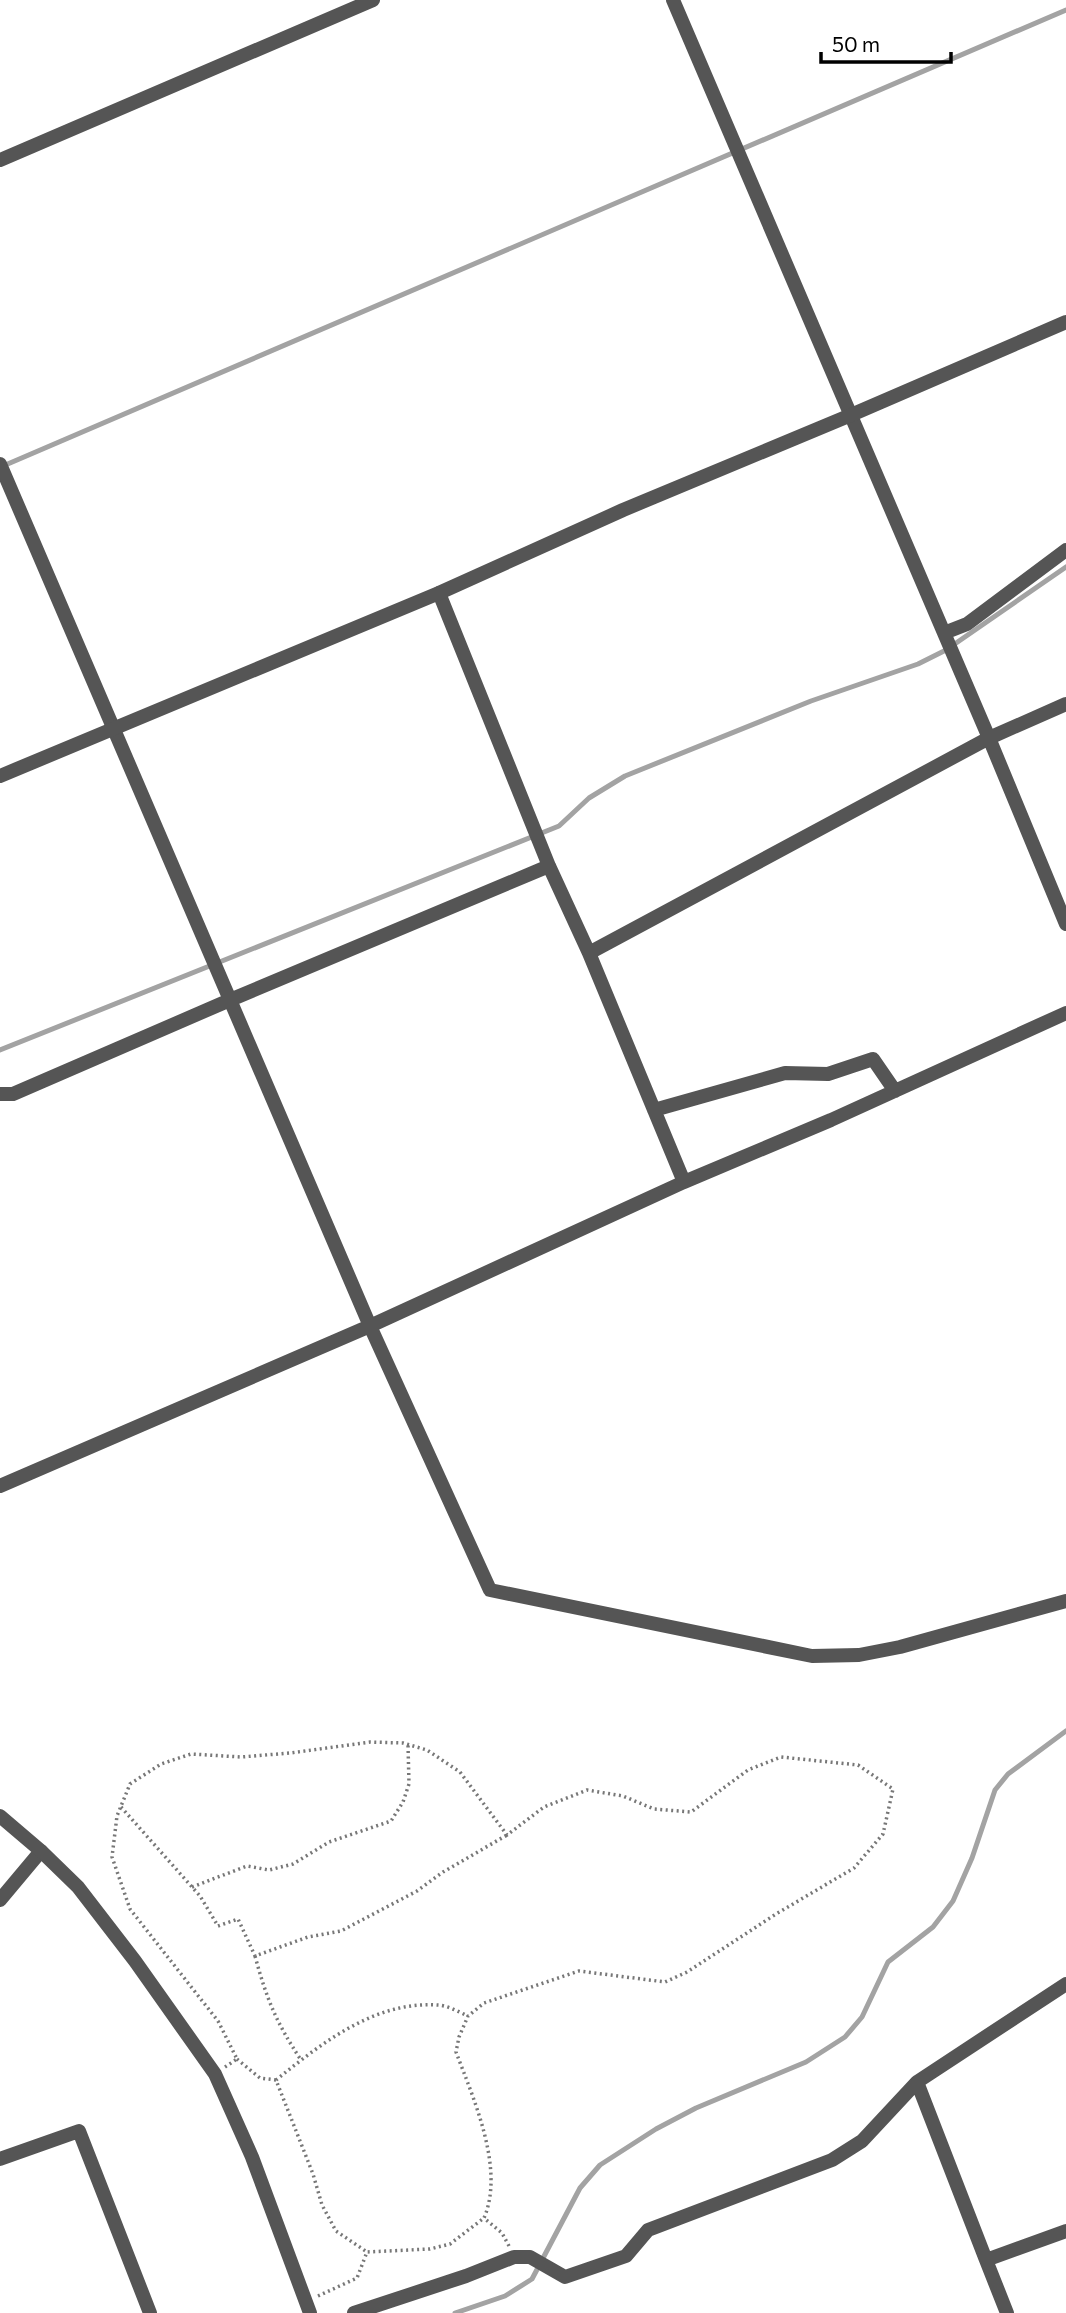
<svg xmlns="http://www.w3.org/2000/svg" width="1066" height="2313" viewBox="0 0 1066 2313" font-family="Commissioner,sans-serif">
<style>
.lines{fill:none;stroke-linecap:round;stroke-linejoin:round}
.stream{stroke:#a3a3a3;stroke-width:5}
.path{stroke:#777;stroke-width:3.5;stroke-dasharray:2 3.5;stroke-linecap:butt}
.minor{stroke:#555;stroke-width:14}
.tertiary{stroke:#555;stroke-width:14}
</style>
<rect width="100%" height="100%" fill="#fff"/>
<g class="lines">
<path class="stream" d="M3 466 1066 10
M0 1050 559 826 589 798 625 776 811 701 918 664 946 650 1066 567
M455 2313 505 2296 532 2279 580 2188 600 2165 656 2129 696 2108 806 2062 845 2037 862 2017 888 1962 933 1927 953 1901 972 1858 995 1790 1008 1774 1066 1731"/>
<path class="path" d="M121 1807 200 1896 218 1926 238 1919 255 1956 308 1937 341 1931 417 1891 443 1872 507 1835
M192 1887 247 1866 269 1870 293 1864 329 1842 391 1821 403 1802 409 1784 408 1745
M255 1956C267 2000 276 2022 301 2060
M237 2059 260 2078 276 2080 313 2174 322 2205 336 2231 367 2252
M225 2067 237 2059 218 2021 130 1909 112 1857 117 1816 130 1784 161 1764 191 1754 241 1757 290 1753 370 1742 403 1743 427 1750 460 1772 507 1835 544 1807 587 1790 623 1796 654 1809 691 1812 748 1770 781 1757 858 1765 893 1789 883 1834 854 1868 776 1914 687 1972 665 1982 579 1971 484 2003 468 2016 459 2037 456 2052C474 2100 505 2169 484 2218L502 2233 509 2246
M276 2080C322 2043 375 2001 437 2005 447 2005 459 2012 468 2016
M318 2296 357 2278 367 2252 430 2249 450 2244 484 2218"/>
<path class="minor" d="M673 0 989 738 1066 924
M0 160 373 0
M0 464 370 1326 490 1590 812 1656 859 1655 900 1647 1066 1601
M439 593 549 866 589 953 684 1182
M944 633 967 624 1066 550
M589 953 989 738 1066 704
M0 1094H13L230 1000 549 866
M654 1110 785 1073 828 1074 873 1059 895 1091
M0 1486 370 1326 684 1182 831 1120 1066 1013
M0 1900 41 1851
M0 2159 79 2131 150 2313
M986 2260 917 2082 1066 1984
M354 2313 466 2276 514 2257H530L565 2277 626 2256 648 2230 832 2160 862 2141 917 2082
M1007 2313 986 2260 1066 2231"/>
<path class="tertiary" d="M0 776 439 593 623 510 851 415 1066 322
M0 1816 41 1851 78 1887 135 1961 215 2074 252 2157 310 2313"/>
</g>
<path d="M821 52v10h130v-10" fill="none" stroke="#000000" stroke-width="3.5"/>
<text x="832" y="52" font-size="21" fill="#000000" stroke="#ffffff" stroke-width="5" paint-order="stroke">50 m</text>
</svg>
